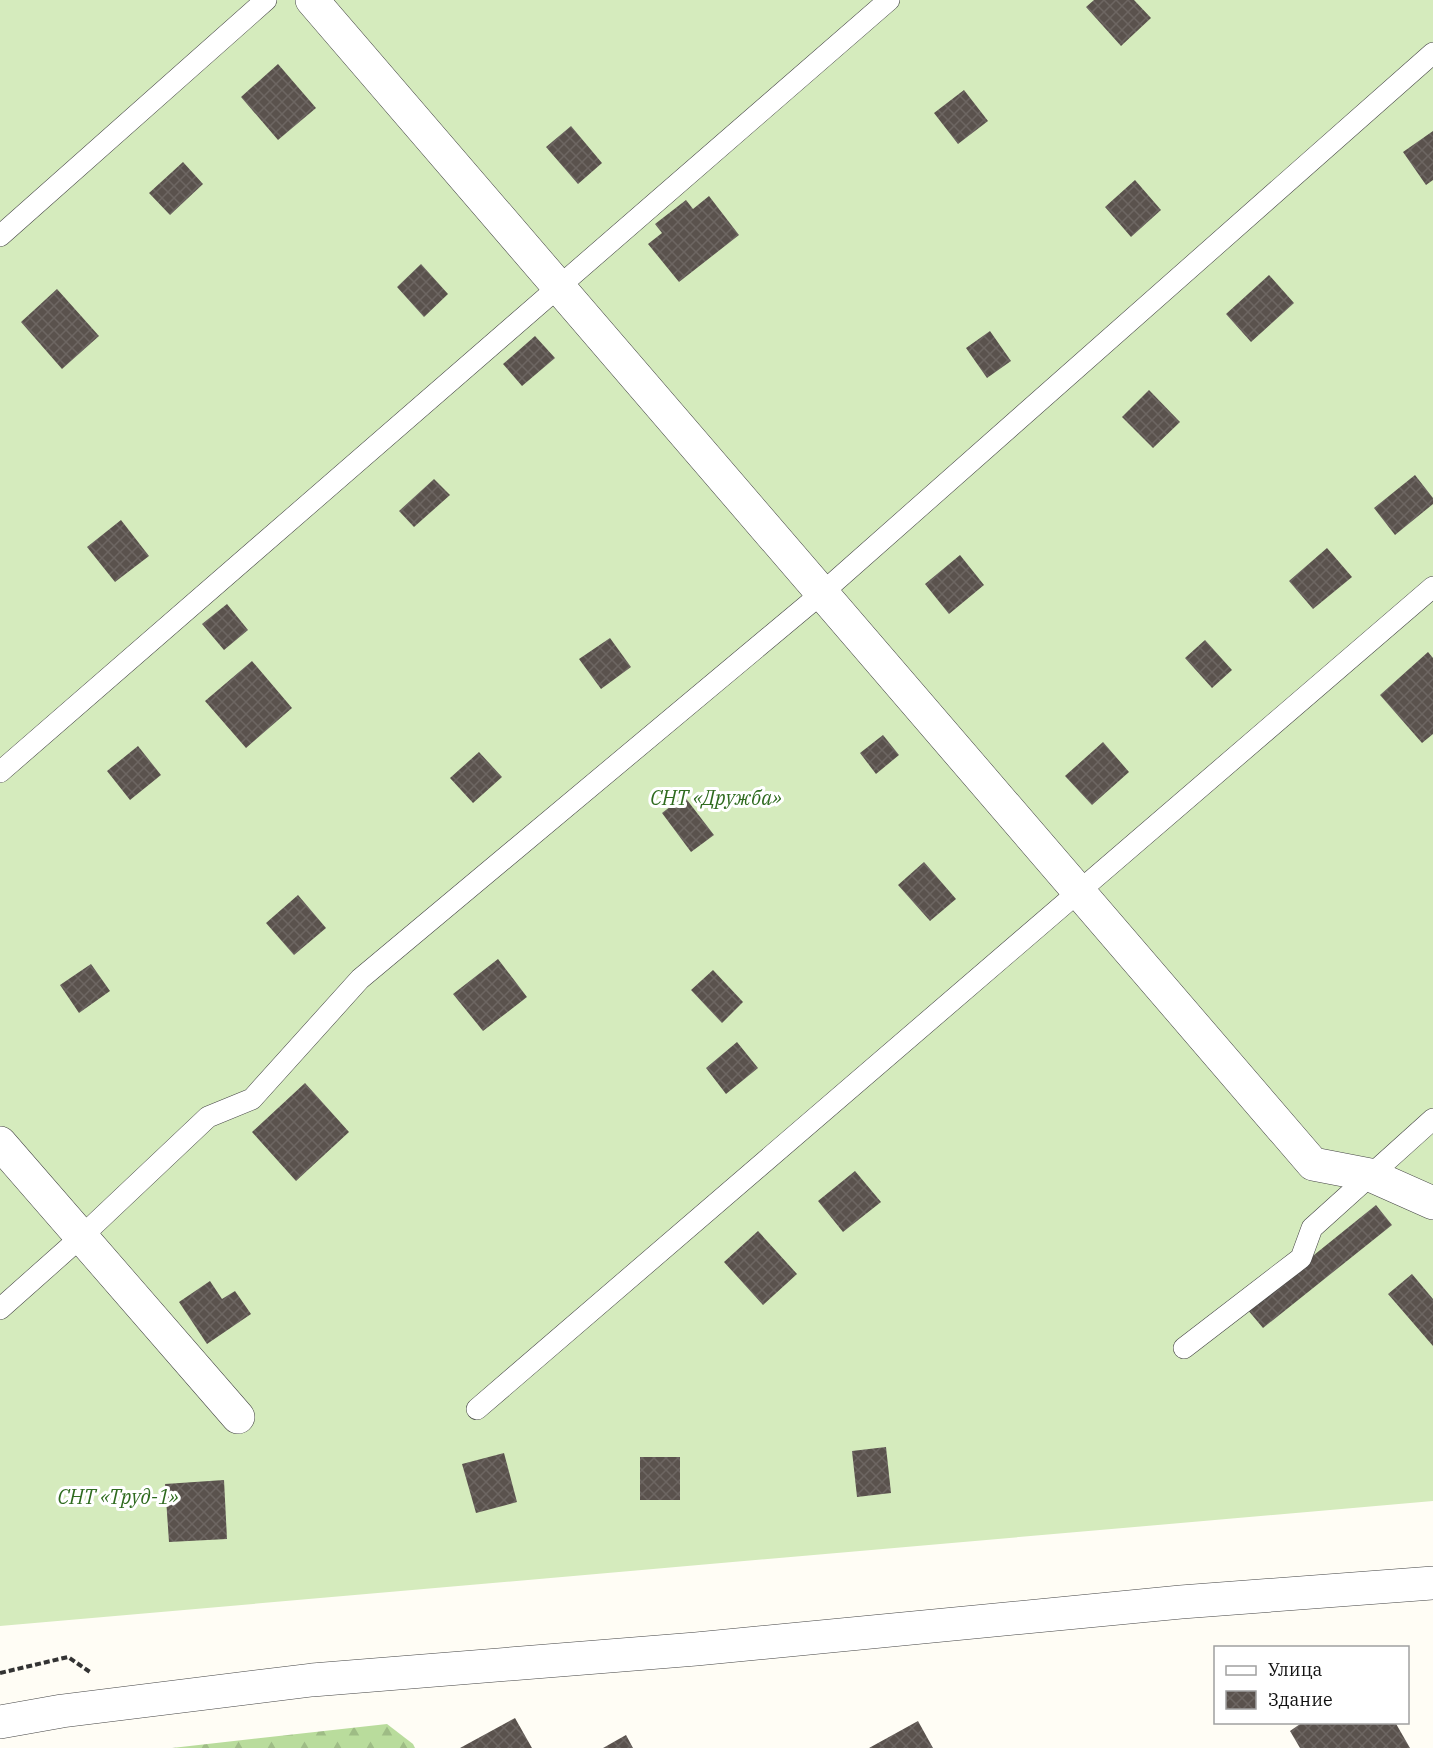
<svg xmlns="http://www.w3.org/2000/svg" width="1433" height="1748" viewBox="0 0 1433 1748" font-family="'IBM Plex Serif',serif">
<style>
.forest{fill:url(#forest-firs)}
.garden{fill:#d5ebbd}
.building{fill:url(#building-cross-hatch)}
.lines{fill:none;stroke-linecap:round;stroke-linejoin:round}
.lane-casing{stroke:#444;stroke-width:22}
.street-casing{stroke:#444;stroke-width:34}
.path{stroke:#333;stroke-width:4;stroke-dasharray:6 3;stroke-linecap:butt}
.lane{stroke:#fff;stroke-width:21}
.street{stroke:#fff;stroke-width:33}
.labels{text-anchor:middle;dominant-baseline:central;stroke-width:6;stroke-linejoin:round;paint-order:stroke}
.park-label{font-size:20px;font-style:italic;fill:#2f6b1f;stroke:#fff}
</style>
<defs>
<pattern id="forest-firs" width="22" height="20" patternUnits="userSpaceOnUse" patternTransform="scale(1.5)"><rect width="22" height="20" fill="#b9dc9c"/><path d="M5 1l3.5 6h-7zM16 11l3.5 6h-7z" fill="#9ebc85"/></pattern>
<pattern id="building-cross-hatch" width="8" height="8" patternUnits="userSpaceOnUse" patternTransform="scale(1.5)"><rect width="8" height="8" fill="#5a524d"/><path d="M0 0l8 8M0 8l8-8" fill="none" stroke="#6d6662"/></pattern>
</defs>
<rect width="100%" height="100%" fill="#fffdf5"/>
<path class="forest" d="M387 1724 413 1744 415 1748H172Z"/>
<path class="garden" d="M0 0H1433V1501L0 1626Z"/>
<path class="building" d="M1094 0H1134L1151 18 1121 46 1086 7Z
M278 64 316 108 278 140 241 97Z
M964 90 988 121 958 144 934 113Z
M571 126 602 163 578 184 546 147Z
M1433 131V180L1426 185 1403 152Z
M183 162 203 184 170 215 149 193Z
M1135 180 1161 210 1131 237 1105 207Z
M709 196 739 235 679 282 648 244 662 233 655 224 686 200 693 209Z
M421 264 448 294 424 317 397 287Z
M1269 275 1294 303 1251 342 1226 314Z
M57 289 99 336 62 369 21 322Z
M990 331 1011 361 987 378 966 348Z
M535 336 555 358 522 386 503 364Z
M1149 390 1180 422 1153 448 1122 417Z
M1415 475 1433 498V504L1395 535 1374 508Z
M434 479 450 495 414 527 399 511Z
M121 520 149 556 115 582 87 547Z
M1327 548 1352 577 1313 609 1289 581Z
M960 555 984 585 949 614 925 584Z
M227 604 248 630 224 650 202 624Z
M610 638 631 667 601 689 579 659Z
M1205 640 1232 670 1212 688 1185 658Z
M1428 652 1433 658V734L1422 743 1380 695Z
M252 661 292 708 246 748 205 701Z
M883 735 899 755 876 774 860 753Z
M1103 742 1129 772 1092 805 1065 776Z
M138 746 161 775 130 800 107 771Z
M479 752 502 777 473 803 450 778Z
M684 796 714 835 691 852 662 813Z
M924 862 956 899 930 921 898 885Z
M298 895 326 928 294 955 266 923Z
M498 959 527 997 483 1031 453 994Z
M91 964 110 991 79 1013 60 985Z
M713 970 743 1002 722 1023 691 990Z
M737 1042 758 1068 726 1094 706 1068Z
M305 1083 349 1132 296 1181 252 1132Z
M855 1171 881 1202 843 1232 818 1201Z
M1376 1205 1392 1225 1263 1328 1247 1309Z
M758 1231 797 1274 763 1305 724 1262Z
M1412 1274 1433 1299V1346L1388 1294Z
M210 1281 222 1299 235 1291 251 1314 207 1344 179 1302Z
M886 1447 891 1493 857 1497 852 1451Z
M504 1453 517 1502 476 1513 462 1464Z
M640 1457H680V1500H640Z
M224 1480 227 1539 169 1542 165 1484Z
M515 1718 532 1748H460Z
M918 1721 933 1748H869Z
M1303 1722H1395L1410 1748H1300L1290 1731Z
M626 1735 633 1748H603Z"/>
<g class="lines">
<defs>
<path id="lane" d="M0 236 266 0
M0 772 889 0
M0 1309 81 1237 208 1117 252 1099 360 979 822 593 1433 53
M1184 1348 1301 1258 1312 1228 1433 1119
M477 1409 1433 587"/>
<path id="street" d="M312 0 1313 1164 1370 1175 1433 1203
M0 1143 238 1417
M0 1722 62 1711 312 1680 696 1649 1181 1602 1433 1583"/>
</defs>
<use href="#lane" class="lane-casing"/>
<use href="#street" class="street-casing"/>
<path class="path" d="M0 1673 68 1657 90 1672"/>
<use href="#lane" class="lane"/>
<use href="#street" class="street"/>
</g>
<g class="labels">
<g class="park-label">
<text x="716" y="797">СНТ «Дружба»</text>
<text x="118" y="1496">СНТ «Труд-1»</text>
</g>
</g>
<rect x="1214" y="1646" width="195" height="78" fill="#ffffff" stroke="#a0a0a0" stroke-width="1.5"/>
<rect x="1226" y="1666" width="30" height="9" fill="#ffffff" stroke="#a0a0a0" stroke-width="1.5"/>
<text x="1268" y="1676" font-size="18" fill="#111111">Улица</text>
<rect x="1226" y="1691" width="30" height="18" fill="url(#building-cross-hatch)" stroke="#a0a0a0" stroke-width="1.5"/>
<text x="1268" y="1706" font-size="18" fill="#111111">Здание</text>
</svg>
